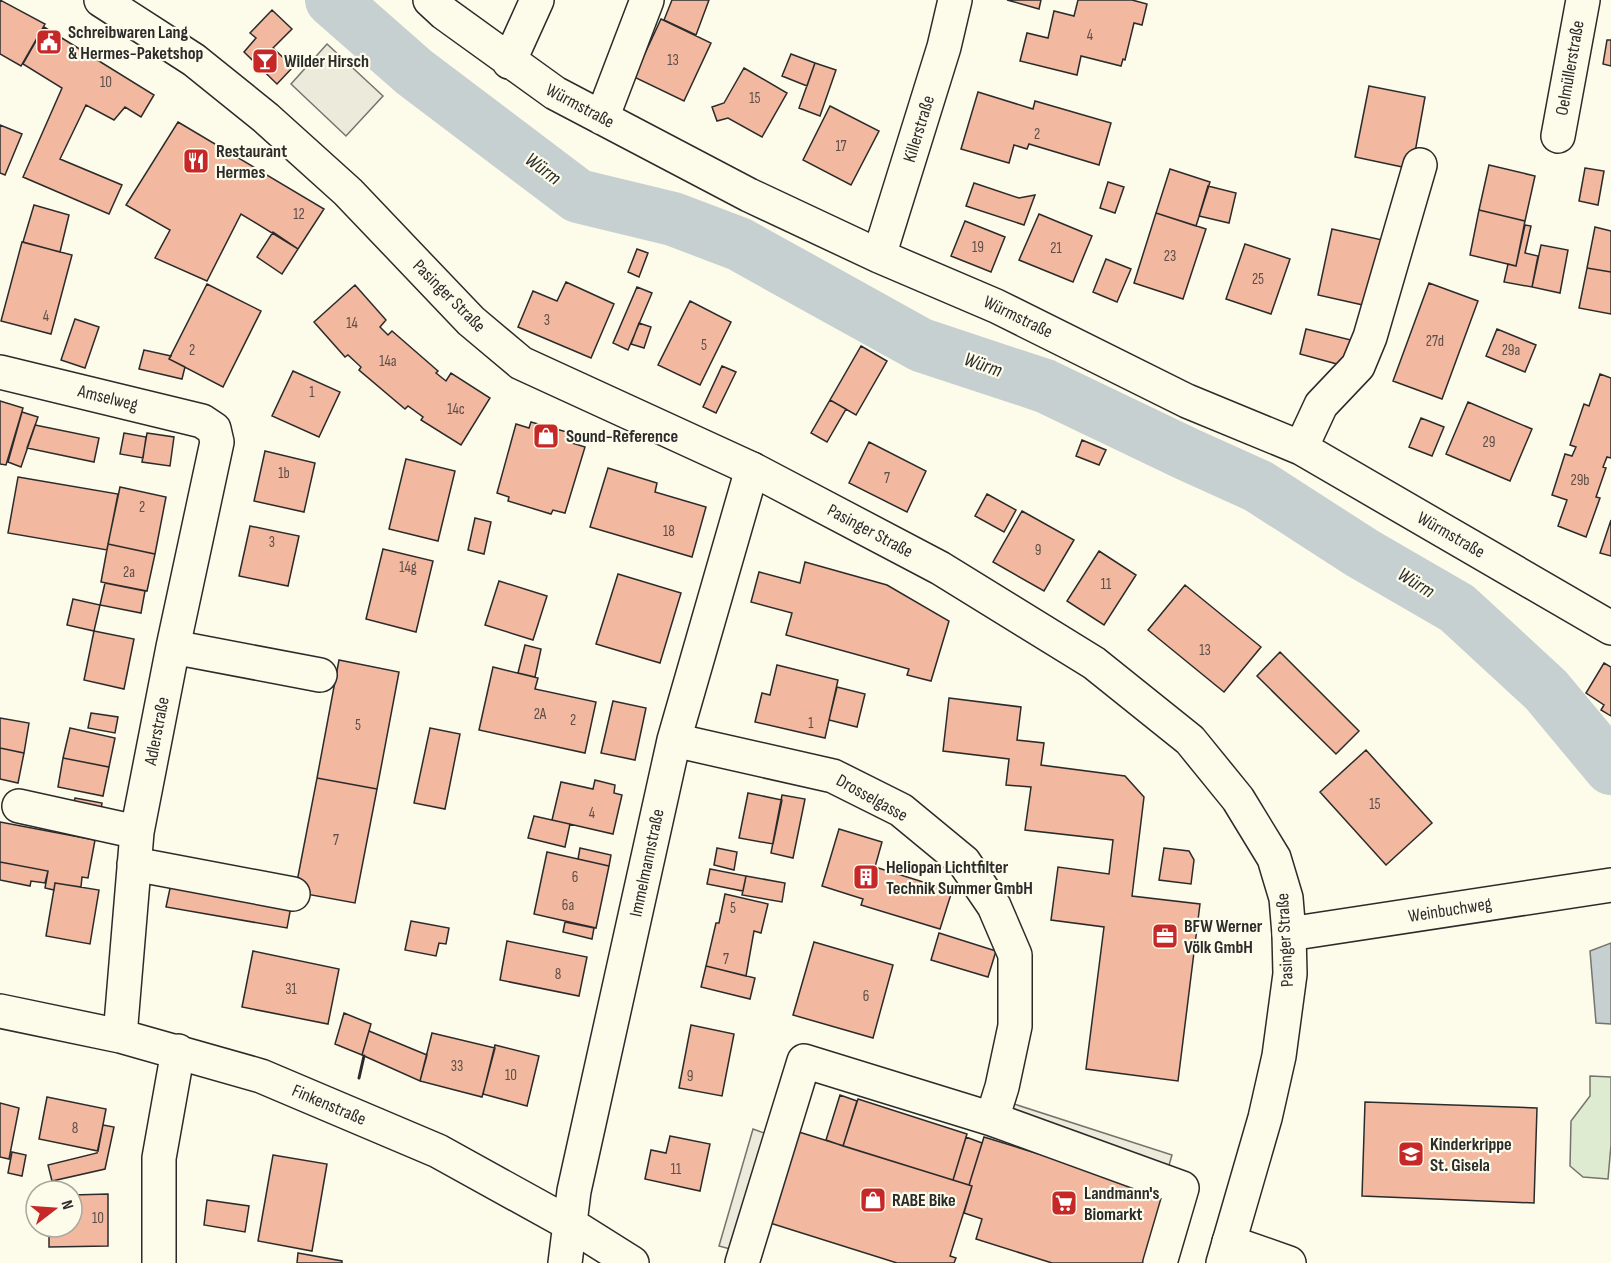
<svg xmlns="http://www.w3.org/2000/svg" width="1611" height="1263" viewBox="0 0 1611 1263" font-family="'Sofia Sans Condensed',sans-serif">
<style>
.green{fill:#deebd1;stroke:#74746e;stroke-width:1.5}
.parking{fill:#eceadb;stroke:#74746e;stroke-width:1.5}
.water{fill:#c7d0d0;stroke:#74746e;stroke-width:1.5}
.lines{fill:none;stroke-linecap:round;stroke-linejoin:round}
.river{stroke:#c7d0d0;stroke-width:54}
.building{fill:#f2b8a0;stroke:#2b2b2b;stroke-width:1.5}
.minor-casing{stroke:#2b2b2b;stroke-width:36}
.major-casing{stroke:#2b2b2b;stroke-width:36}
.minor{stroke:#fdfbea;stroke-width:33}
.major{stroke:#fdfbea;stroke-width:33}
.wall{stroke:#2b2b2b;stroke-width:3}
.labels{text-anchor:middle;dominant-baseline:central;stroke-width:4.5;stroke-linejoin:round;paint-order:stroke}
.number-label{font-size:15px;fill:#5d4e48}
.poi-label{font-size:18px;font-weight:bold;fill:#2b2b2b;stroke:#fdfbea;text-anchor:start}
.street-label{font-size:18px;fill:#2b2b2b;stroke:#fdfbea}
.water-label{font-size:20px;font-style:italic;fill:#2b2b2b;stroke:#fdfbea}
</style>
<rect width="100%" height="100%" fill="#fdfbea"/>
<path class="green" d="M1590 1076 1611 1077V1145L1608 1179 1583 1177 1570 1166 1571 1121 1590 1096Z"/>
<path class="parking" d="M327 44 383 96 346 136 291 84Z
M1011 1103 1172 1155 1167 1172 1006 1120Z
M753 1129 767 1134 734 1250 719 1246Z"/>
<path class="water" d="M1611 943V1024L1596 1023 1590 951Z"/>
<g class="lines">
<path class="river" d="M332 0 414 72 578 196 673 219 739 244 921 345 1045 386 1187 454 1258 486 1362 553 1457 608 1546 690 1611 768"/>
</g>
<path class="building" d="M0 0 45 24 21 66 0 54Z
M672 0H709L696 35 664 20Z
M1007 0H1041L1039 9Z
M1078 0H1132L1147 4 1142 25 1134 23 1125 60 1123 59 1121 66 1081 56 1077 75 1020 61 1027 33 1048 38 1054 11 1074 16Z
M272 10 292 29 273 48 293 67 277 84 244 52 256 38 250 33Z
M661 19 711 43 684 101 634 77Z
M44 27 154 95 141 117 125 107 114 120 86 105 60 159 122 185 109 214 23 177 62 88 23 64Z
M1607 40H1611V66L1603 64Z
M791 54 815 63 807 86 782 76Z
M815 63 836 70 820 116 799 108Z
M744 68 787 93 762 137 728 118 717 121 712 107 724 103Z
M1369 86 1425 97 1412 169 1355 157Z
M978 92 1033 109 1035 101 1111 123 1099 165 1029 144 1027 149 1014 145 1009 163 961 149Z
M830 106 879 131 851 185 803 160Z
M178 122 324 209 298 249 241 214 207 281 155 258 170 230 126 205Z
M0 125 22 134 5 175 0 173Z
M1489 165 1535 176 1525 221 1479 210Z
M1585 168 1604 171 1598 205 1579 201Z
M1170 169 1210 182 1196 226 1156 213Z
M1108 182 1124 187 1115 213 1100 208Z
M974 183 1019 198 1035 195 1024 225 966 206Z
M1208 186 1236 193 1229 223 1199 216Z
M34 205 69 215 60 252 23 242Z
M1479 210 1525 221 1516 266 1470 255Z
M1156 213 1206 229 1183 299 1134 283Z
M1039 214 1092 236 1073 282 1019 260Z
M965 221 1005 237 991 272 951 256Z
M1525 225 1531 226 1525 253 1538 256 1532 287 1504 282 1508 264 1516 266Z
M1595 227 1611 231V272L1587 268Z
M1332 229 1387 241 1372 307 1318 295Z
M273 232 298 249 282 274 257 257Z
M22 242 72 255 51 334 1 321Z
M1245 244 1290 259 1271 314 1226 299Z
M1541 245 1568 250 1560 293 1532 287Z
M637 249 648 253 639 277 628 272Z
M1106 259 1131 269 1117 302 1093 292Z
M1587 268 1611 272V314L1579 308Z
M566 282 614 304 591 358 518 327 533 291 557 301Z
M1429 283 1478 301 1442 399 1393 381Z
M207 284 261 311 223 387 169 359Z
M355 285 386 320 380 327 388 335 392 331 438 371 436 373 446 381 451 373 490 398 461 445 421 420 423 417 408 406 405 409 359 370 361 367 348 355 345 357 314 322Z
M637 287 652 293 628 350 613 343Z
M690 301 731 322 700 385 658 365Z
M75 319 99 327 85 368 61 360Z
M639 323 651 327 644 348 631 344Z
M1306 329 1355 341 1348 367 1300 354Z
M1497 329 1536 345 1525 372 1486 356Z
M861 346 887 361 856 415 830 400Z
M144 350 171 356 169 359 185 367 182 379 139 369Z
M722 366 736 372 716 413 703 407Z
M293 371 340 392 319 437 272 416Z
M1600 374 1611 378V458L1607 457 1603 467 1606 468 1596 497 1600 498 1586 537 1558 526 1567 500 1552 495 1565 454 1572 456 1576 447 1570 445 1584 404 1589 406Z
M830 400 846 409 827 442 811 433Z
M0 401 23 408 6 465 0 464Z
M1468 402 1532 429 1510 481 1446 454Z
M22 412 38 417 21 467 8 462Z
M1421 418 1444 427 1432 456 1409 447Z
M531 422 574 434 572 443 585 447 565 513 553 510 551 514 508 501 509 497 497 493 516 424 529 428Z
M35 425 99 438 94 462 27 448Z
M124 433 146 437 143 458 120 454Z
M147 433 174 437 170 466 142 462Z
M1082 440 1106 450 1099 465 1076 456Z
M869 442 926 471 907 512 849 483Z
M265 451 315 463 304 512 254 501Z
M406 459 455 471 438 541 389 529Z
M608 468 657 483 655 492 706 507 692 557 590 527Z
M18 477 118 494 107 550 8 533Z
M120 487 166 497 155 554 108 544Z
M987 494 1016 510 1004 532 975 516Z
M1022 511 1074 540 1044 591 993 562Z
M475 518 491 522 484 554 468 550Z
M1611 520V556L1600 553Z
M250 526 299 536 288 586 239 576Z
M108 544 155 554 147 591 101 582Z
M383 549 433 561 416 632 366 619Z
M1099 551 1136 575 1104 625 1067 601Z
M805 562 887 585 949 621 931 681 907 675 909 669 786 635 792 613 751 602 759 572 800 583Z
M618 574 681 593 660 663 596 644Z
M499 581 547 596 533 640 485 625Z
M105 583 145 591 141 613 100 605Z
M1185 585 1261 647 1224 692 1148 630Z
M73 599 100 605 94 631 67 625Z
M94 631 134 639 124 689 84 680Z
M525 645 541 649 535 677 518 673Z
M1280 652 1359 731 1336 754 1257 676Z
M339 660 399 672 377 789 317 778Z
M1604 663 1611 667V716L1601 710 1604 705 1586 693Z
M777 665 838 680 825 738 755 722 762 693 770 695Z
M493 667 538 678 535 689 596 702 585 753 479 730Z
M837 687 865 694 857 727 829 720Z
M949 698 1021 707 1017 740 1044 743 1041 765 1125 776 1144 797 1132 896 1200 904 1178 1081 1086 1069 1104 927 1051 920 1058 867 1109 874 1113 840 1025 830 1031 787 1006 785 1009 759 943 751Z
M613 701 646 708 635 760 601 753Z
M91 713 118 717 115 733 88 728Z
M0 718 29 723 24 753 0 748Z
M70 728 115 738 109 767 63 758Z
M430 728 460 734 445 809 414 803Z
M0 748 24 753 18 783 0 779Z
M1366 750 1432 823 1386 865 1320 792Z
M63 758 109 767 103 796 58 787Z
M317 778 377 789 355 903 295 892Z
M595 780 615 785 614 793 622 795 613 834 552 820 561 782 593 789Z
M748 793 782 800 773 844 739 838Z
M782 795 805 799 793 858 771 853Z
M75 798 102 803 100 816 72 811Z
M534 816 570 824 565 847 528 838Z
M0 822 95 840 88 878 82 877 81 887 55 883 54 890 45 888 48 871 0 862Z
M839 829 882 842 875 867 952 891 940 929 861 905 863 899 822 886Z
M580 848 611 855 609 866 578 859Z
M717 848 737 852 734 870 714 865Z
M1164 848 1189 851 1194 860 1191 884 1159 880Z
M547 852 609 866 596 928 534 914Z
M0 862 48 871 45 883 31 881 30 886 0 880Z
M710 869 746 876 743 891 707 884Z
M746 876 785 883 782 902 742 895Z
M172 879 292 901 287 928 166 907Z
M55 883 99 890 90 944 46 936Z
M725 894 768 904 761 933 754 931 746 976 706 966 716 923H719Z
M411 921 449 928 446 944 439 943 436 956 405 950Z
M565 922 594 928 592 939 563 932Z
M939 933 996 951 988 977 931 960Z
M507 941 587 957 579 996 500 980Z
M814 942 893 965 873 1038 793 1015Z
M253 951 339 969 328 1024 242 1007Z
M706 966 755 978 750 999 701 987Z
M344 1013 371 1024 362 1055 335 1044Z
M691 1025 734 1034 722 1096 679 1088Z
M369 1031 427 1055 420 1081 362 1055Z
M432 1033 495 1048 482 1097 420 1081Z
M495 1045 539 1056 527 1106 483 1094Z
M840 1095 857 1101 843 1146 826 1140Z
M47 1097 106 1109 98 1151 39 1139Z
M858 1099 967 1134 953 1180 843 1146Z
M1365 1102 1537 1108 1534 1203 1362 1196Z
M0 1103 19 1108 9 1159 0 1157Z
M103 1125 114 1127 105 1169 52 1181 48 1165 97 1153Z
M799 1132 972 1186 950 1256 956 1258 954 1263H897L770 1223Z
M670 1136 710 1144 700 1191 645 1179 651 1150 666 1153Z
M966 1137 982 1143 969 1185 953 1180Z
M984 1137 1165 1193 1143 1263H1052L976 1239 982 1219 964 1213 972 1186 969 1185Z
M12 1152 26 1155 22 1176 8 1173Z
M273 1155 327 1164 312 1251 258 1241Z
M108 1194V1246L49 1247V1227H72V1195Z
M207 1200 249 1206 245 1232 204 1225Z
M298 1253 342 1261V1263H297Z"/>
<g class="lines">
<defs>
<path id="minor" d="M430 0 444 13 555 93 749 195 879 256 996 306 1187 401 1301 448 1611 628
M509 62 537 0
M602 118 647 0
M1558 136 1583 0
M879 256 944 47 955 0
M0 372 202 421 214 429 217 442 173 647 137 832 120 1036
M1301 448 1321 405 1358 366 1370 337 1420 165
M173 647 320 675
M674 740 833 776 901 810 964 862 994 906 1015 955V1026L1002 1087 992 1119 1182 1188 1160 1263
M19 806 137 832
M134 864 293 894
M1289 934 1611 885
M0 1011 120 1036 261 1076 438 1151 570 1224 632 1263
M1229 1242 1289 1263
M159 1263V1158L178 1051
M565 1263 574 1191 674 740 752 469
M742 1263 804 1061 992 1119"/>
<path id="major" d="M101 0 194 60 266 118 348 192 471 321 521 363 752 469 940 568 1094 663 1190 740 1238 799 1274 858 1286 898 1289 934 1290 974 1279 1056 1265 1118 1223 1263"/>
</defs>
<use href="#minor" class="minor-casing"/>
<use href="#major" class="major-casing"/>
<use href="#minor" class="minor"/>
<use href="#major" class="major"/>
<path class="wall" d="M359 1078 364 1056"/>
</g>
<defs>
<symbol id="civic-square" viewBox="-11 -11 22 22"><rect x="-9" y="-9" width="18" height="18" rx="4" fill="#c62828" stroke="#fdfbea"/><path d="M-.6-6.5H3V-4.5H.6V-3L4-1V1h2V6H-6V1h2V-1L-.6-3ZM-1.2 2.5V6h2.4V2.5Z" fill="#fff"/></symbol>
<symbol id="bar-square" viewBox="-11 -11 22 22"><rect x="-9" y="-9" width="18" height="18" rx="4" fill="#c62828" stroke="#fdfbea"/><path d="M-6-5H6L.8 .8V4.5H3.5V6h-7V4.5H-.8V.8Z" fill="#fff"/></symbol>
<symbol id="restaurant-square" viewBox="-11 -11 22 22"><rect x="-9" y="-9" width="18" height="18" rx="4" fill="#c62828" stroke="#fdfbea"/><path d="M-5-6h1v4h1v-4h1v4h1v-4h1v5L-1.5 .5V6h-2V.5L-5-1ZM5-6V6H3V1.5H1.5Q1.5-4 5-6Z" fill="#fff"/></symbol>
<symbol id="shop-square" viewBox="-11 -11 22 22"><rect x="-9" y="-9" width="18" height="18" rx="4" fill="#c62828" stroke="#fdfbea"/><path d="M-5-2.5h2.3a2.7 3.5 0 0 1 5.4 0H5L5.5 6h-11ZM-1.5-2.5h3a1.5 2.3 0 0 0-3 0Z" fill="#fff"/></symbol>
<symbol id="building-square" viewBox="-11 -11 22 22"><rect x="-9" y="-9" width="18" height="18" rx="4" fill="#c62828" stroke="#fdfbea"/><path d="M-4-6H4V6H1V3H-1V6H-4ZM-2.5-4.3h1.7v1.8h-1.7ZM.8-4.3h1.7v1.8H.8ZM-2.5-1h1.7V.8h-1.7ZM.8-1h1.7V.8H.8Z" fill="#fff"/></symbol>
<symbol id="office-square" viewBox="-11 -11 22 22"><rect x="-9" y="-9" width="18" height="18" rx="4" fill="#c62828" stroke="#fdfbea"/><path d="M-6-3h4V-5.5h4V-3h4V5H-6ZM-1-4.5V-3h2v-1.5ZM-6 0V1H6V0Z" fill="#fff"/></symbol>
<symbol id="school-square" viewBox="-11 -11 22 22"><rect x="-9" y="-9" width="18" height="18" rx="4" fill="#c62828" stroke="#fdfbea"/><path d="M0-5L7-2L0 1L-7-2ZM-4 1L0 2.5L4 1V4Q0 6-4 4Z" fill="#fff"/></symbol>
<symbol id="supermarket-square" viewBox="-11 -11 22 22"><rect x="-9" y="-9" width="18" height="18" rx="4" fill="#c62828" stroke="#fdfbea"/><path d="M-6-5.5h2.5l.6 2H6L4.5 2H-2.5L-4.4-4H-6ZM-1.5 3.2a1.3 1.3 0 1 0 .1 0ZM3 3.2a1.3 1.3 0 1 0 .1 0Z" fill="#fff"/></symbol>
</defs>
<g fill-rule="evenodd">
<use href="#civic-square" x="34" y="27" width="30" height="30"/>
<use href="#bar-square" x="250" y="46" width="30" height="30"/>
<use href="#restaurant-square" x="181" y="146" width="30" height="30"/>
<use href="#shop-square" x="531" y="421" width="30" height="30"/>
<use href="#building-square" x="851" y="862" width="30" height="30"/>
<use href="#office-square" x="1150" y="921" width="30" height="30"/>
<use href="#school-square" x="1396" y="1139" width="30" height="30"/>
<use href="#shop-square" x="858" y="1185" width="30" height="30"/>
<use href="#supermarket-square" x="1049" y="1188" width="30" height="30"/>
</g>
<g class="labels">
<g class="number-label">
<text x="1090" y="35">4</text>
<text x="673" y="60">13</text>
<text x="106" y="82">10</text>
<text x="755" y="98">15</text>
<text x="1037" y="134">2</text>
<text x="841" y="146">17</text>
<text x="299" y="214">12</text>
<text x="978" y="247">19</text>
<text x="1056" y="248">21</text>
<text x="1170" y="256">23</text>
<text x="1258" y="279">25</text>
<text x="46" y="316">4</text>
<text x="547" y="320">3</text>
<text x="352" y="323">14</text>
<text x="1435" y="341">27d</text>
<text x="704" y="345">5</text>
<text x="192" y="350">2</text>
<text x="1511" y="350">29a</text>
<text x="388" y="361">14a</text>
<text x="312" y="392">1</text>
<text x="456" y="409">14c</text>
<text x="1489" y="442">29</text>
<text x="284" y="473">1b</text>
<text x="887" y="478">7</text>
<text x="1580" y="480">29b</text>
<text x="142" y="507">2</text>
<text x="669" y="531">18</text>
<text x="272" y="542">3</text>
<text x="1038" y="550">9</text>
<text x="408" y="567">14g</text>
<text x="129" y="572">2a</text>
<text x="1106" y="584">11</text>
<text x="1205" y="650">13</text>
<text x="540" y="714">2A</text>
<text x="573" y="720">2</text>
<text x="811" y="723">1</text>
<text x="358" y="725">5</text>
<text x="1375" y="804">15</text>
<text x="592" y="813">4</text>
<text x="336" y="840">7</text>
<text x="575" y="877">6</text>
<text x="568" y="905">6a</text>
<text x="733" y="908">5</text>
<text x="726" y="959">7</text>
<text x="558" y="974">8</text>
<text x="291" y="989">31</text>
<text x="866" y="996">6</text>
<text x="457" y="1066">33</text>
<text x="511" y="1075">10</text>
<text x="690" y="1076">9</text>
<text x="75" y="1128">8</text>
<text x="676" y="1169">11</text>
<text x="98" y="1218">10</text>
</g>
<g class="poi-label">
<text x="68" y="32">Schreibwaren Lang<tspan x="68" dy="21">&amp; Hermes-Paketshop</tspan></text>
<text x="284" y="61">Wilder Hirsch</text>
<text x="216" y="151">Restaurant<tspan x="216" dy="21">Hermes</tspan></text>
<text x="566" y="436">Sound-Reference</text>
<text x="886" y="867">Heliopan Lichtfilter<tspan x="886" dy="21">Technik Summer GmbH</tspan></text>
<text x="1184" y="926">BFW Werner<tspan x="1184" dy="21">Völk GmbH</tspan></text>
<text x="1430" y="1144">Kinderkrippe<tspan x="1430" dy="21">St. Gisela</tspan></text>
<text x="1084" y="1193">Landmann's<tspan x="1084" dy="21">Biomarkt</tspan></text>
<text x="892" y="1200">RABE Bike</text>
</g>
<g class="street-label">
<text transform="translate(1570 68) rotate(-80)">Oelmüllerstraße</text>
<text transform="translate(580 106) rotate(28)">Würmstraße</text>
<text transform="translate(919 129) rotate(-73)">Killerstraße</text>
<text transform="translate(449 296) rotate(45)">Pasinger Straße</text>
<text transform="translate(1018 317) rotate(26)">Würmstraße</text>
<text transform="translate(108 398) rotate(14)">Amselweg</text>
<text transform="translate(870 531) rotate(28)">Pasinger Straße</text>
<text transform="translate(1451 535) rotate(30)">Würmstraße</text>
<text transform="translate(157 731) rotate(-79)">Adlerstraße</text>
<text transform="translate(872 798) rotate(29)">Drosselgasse</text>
<text transform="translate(647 863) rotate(-78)">Immelmannstraße</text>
<text transform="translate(1450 910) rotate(-9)">Weinbuchweg</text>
<text transform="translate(1285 940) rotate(-93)">Pasinger Straße</text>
<text transform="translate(329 1105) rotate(23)">Finkenstraße</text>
</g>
<g class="water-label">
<text transform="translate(543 169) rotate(37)">Würm</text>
<text transform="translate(983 365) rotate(19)">Würm</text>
<text transform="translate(1416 583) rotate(32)">Würm</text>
</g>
</g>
<g transform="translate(54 1209) rotate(73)"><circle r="28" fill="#fdfbea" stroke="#a9a89e" stroke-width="1.5"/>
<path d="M0-4.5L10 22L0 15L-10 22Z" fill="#c62828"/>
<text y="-9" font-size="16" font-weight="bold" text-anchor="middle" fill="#2b2b2b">N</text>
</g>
</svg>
